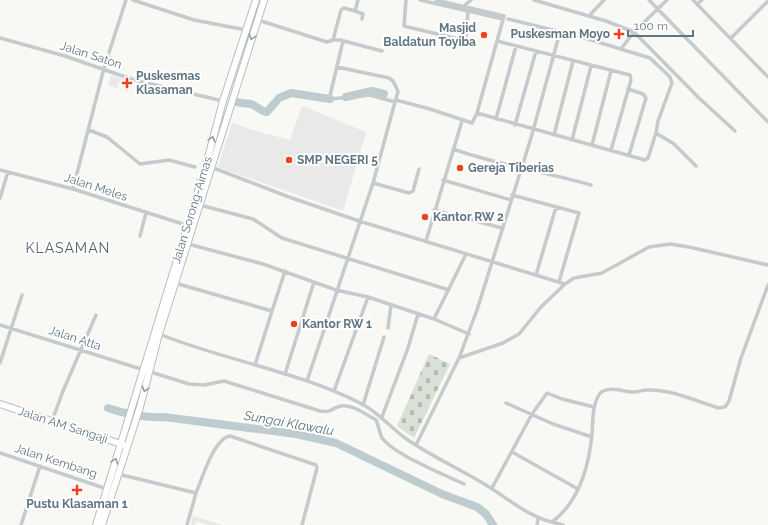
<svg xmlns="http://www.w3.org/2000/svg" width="768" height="525" viewBox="0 0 768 525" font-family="Raleway,sans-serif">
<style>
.built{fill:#e8e9e8;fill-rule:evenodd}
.cemetery{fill:url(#cemetery-stones)}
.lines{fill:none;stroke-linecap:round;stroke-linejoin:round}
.river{stroke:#becbcf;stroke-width:8}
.highway-casing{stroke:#b9bdc0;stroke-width:8}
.street{stroke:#c5cacd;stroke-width:3.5}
.highway{stroke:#fff;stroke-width:6}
.oneway{stroke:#909ea8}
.poi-dot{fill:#f1401b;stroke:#fff;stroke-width:1.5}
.labels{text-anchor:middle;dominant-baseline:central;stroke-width:4;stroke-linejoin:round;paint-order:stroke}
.poi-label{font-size:12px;font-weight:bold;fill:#607582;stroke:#fff;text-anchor:start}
.street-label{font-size:12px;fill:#607582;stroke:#fff}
.water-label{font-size:13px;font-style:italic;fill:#5b767c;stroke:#fff}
.quarter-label{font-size:14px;letter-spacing:1px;fill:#53636c;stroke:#fff}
</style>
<defs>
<pattern id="cemetery-stones" width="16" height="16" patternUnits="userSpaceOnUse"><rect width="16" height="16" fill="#d9e0d5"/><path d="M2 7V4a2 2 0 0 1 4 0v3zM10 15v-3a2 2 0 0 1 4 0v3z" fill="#b3bab2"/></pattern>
</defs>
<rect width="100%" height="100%" fill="#f8f8f4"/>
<path class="built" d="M111 75 131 82 128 92 108 85ZM119 82 129 85 127 91 117 87Z
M302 106 366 132 343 211 218 167 232 123 268 135V134L290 140Z
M193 516 223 525H209L196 521 195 525H191Z"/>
<path class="cemetery" d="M429 354 450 364 414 438 397 426Z"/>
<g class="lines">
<path class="river" d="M346 97 372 91 384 94
M234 101C241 104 245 103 251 104 257 106 260 111 267 112L279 98 291 93 330 99
M108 408C128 415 144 418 164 417L296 434 336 443 442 494 477 507 486 514 493 525"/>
<defs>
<path id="highway" d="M0 404 124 445
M96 525 206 165 223 101 256 0
M102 525 140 407 159 334 264 0"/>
</defs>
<use href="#highway" class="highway-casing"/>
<path class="street" d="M133 0 194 20 246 30
M358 0 355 11 344 8 341 10 333 40H340L382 51
M406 0 404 26 462 40 466 37 468 12
M420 0 503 19
M436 0 504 16
M534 0 606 21 634 32 699 98 735 131
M649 0 768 122
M693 0 768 77
M697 4 702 0
M464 6 471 0
M355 11 363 14 362 19
M589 16 604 0
M508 19 585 38 650 58 670 77 672 83 658 121 656 133 674 144 696 166
M258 20 327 42 333 40
M0 38 65 56 134 80 223 101
M731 38 768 1
M497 41 630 75 631 80 611 150
M621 49 634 32 667 0
M628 89 643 94 646 98 629 155
M321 100 370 95 395 102
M329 100 343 41
M396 100 430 109 472 123 477 113 504 16
M477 113 645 160 648 158 656 133
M496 119 516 46
M515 125 536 51
M89 130 107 137 140 164 169 160 195 167
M554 135 573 61
M572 140 591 66
M592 145 611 71
M453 149C498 165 545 172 591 185
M211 167 289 197 359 221 565 284
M0 170 73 189 186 225
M443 180 511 200
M373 183 409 193 413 191 419 169
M73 189 104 68 126 0
M512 195 579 213 559 282
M0 198 8 172
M200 205 253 219 282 238 449 290
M434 210 502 228
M140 236 146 213
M426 241 462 121
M188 244 263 264 336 290 368 297 434 319 469 334
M536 275 556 207
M175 283 272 311 255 365
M272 311 285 271
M434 319 466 254
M0 325 189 384 204 385 224 381 320 411C333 413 331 408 341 406 352 404 367 415 376 420 379 426 379 432 382 438 395 455 443 474 464 484
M388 328 391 305
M159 334C226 361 298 371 362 404 379 413 390 427 405 438 429 455 456 467 481 482 504 495 526 516 552 522 579 502 589 465 592 434 593 420 592 403 601 392 612 386 623 392 634 392 639 392 643 390 647 390 671 389 696 401 718 408L725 407 729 401 741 358 768 285
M459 358 477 310 531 138 560 32
M0 363 22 295
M285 374 314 282
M307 381 373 183 398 91 393 81 389 78 337 67
M334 391 368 297
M506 403 553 424 592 437
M363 405 384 337
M382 417 408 348 418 314
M52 421 63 391 96 315
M416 445 459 358 503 343 519 334 541 307 565 284 574 278 602 273 649 247 670 244 689 247 768 265
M512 452 578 489
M0 453 107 489
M118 474 196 493 187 525
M492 488 532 414 547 393 562 399 594 407
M196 493C202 479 214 438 230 436L316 465 317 468 302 525
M552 522 563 525
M21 525 40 466
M537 525 538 519"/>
<use href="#highway" class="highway"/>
</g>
<defs><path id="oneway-chevron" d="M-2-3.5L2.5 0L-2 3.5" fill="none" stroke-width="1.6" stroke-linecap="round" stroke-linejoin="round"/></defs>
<g class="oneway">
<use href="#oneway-chevron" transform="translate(252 37) rotate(108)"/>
<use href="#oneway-chevron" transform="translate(212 139) rotate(-75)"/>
<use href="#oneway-chevron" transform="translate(145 389) rotate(106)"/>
<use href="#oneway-chevron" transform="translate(115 461) rotate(-73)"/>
</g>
<g class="poi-dot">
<path d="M617 28h4v4h4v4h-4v4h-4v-4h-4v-4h4z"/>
<circle cx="484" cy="35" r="4"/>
<path d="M125 77h4v4h4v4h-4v4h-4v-4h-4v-4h4z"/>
<circle cx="289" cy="160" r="4"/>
<circle cx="460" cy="168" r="4"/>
<circle cx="425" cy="217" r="4"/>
<circle cx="294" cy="324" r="4"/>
<path d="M75 484h4v4h4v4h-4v4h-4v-4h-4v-4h4z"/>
</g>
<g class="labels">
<g class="poi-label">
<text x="476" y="28" text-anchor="end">Masjid<tspan x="476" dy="14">Baldatun Toyiba</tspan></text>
<text x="610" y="34" text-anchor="end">Puskesman Moyo</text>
<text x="136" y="76">Puskesmas<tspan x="136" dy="14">Klasaman</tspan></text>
<text x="297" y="160">SMP NEGERI 5</text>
<text x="468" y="168">Gereja Tiberias</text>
<text x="433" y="217">Kantor RW 2</text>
<text x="302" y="324">Kantor RW 1</text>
<text x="77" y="504" text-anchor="middle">Pustu Klasaman 1</text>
</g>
<g class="street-label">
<text transform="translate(91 55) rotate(18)">Jalan Saton</text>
<text transform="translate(96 187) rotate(18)">Jalan Meles</text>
<text transform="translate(192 210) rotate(-73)">Jalan Sorong-Aimas</text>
<text transform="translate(75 338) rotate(18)">Jalan Atta</text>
<text transform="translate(63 425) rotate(18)">Jalan AM Sangaji</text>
<text transform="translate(56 461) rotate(18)">Jalan Kembang</text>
</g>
<g class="water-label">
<text transform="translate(289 423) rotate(10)">Sungai Klawalu</text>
</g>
<g class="quarter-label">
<text x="68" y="248">KLASAMAN</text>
</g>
</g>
<path d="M628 30v6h65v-6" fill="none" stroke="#607582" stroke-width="2"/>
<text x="634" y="30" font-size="12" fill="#607582" stroke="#ffffff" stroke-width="3" paint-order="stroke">100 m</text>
</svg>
